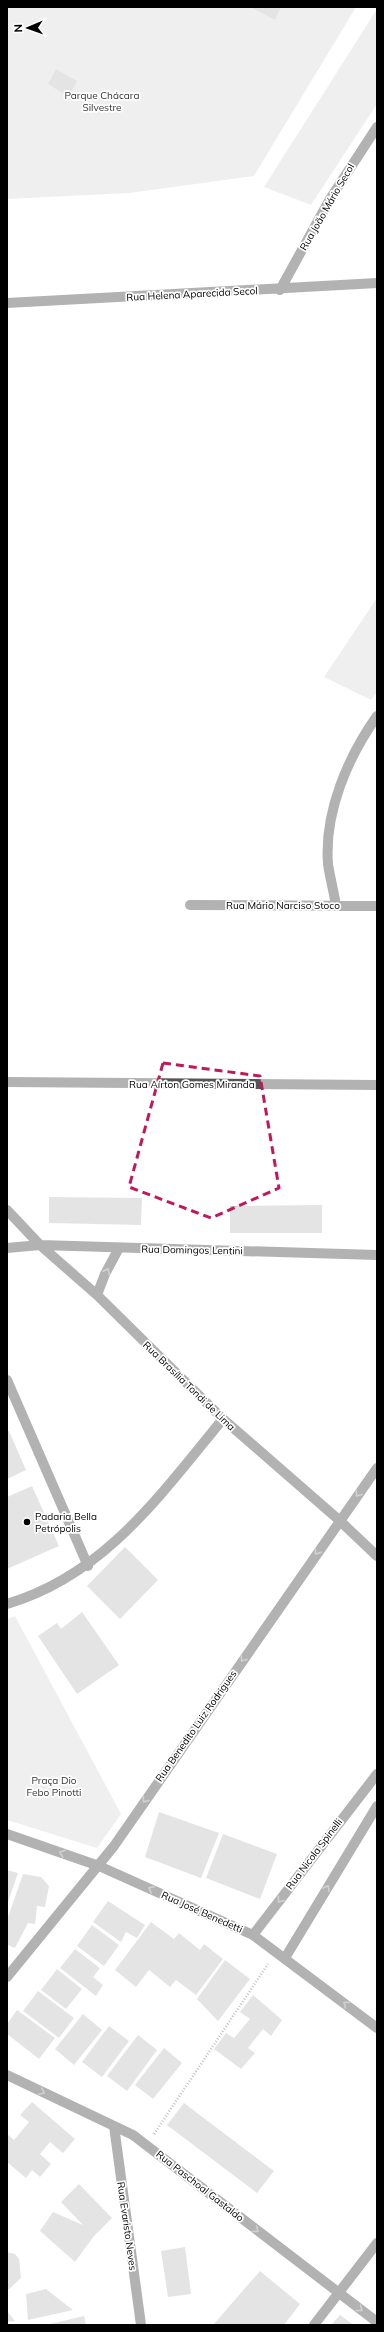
<svg xmlns="http://www.w3.org/2000/svg" width="384" height="2332" viewBox="0 0 384 2332" font-family="Mulish,sans-serif">
<style>
.green{fill:#dcdcdc}
.building{fill:#c4c4c4}
.lines{fill:none;stroke-linecap:round;stroke-linejoin:round}
.path{stroke:#777;stroke-width:2.5;stroke-dasharray:1 2;stroke-linecap:butt}
.minor{stroke:#555;stroke-width:10}
.oneway{stroke:#999}
.marked{fill:none;stroke:#c2185b;stroke-width:3;stroke-dasharray:8 5;stroke-linejoin:round}
.poi-dot{fill:#000;stroke:#fff;stroke-width:1.5}
.labels{text-anchor:middle;dominant-baseline:central;stroke-width:3.5;stroke-linejoin:round;paint-order:stroke}
.park-label{font-size:10px;fill:#333;stroke:#fff}
.street-label{font-size:10px;fill:#000;stroke:#fff}
.poi-label{font-size:10px;fill:#000;stroke:#fff;text-anchor:start}
</style>
<rect width="100%" height="100%" fill="#fff"/>
<path class="green" d="M7 7H356L254 176 129 193 7 199Z
M377 9V104L311 205 264 187Z
M377 598V692L371 700 324 677Z
M15 1616 121 1814 97 1848 7 1820V1619Z"/>
<path class="building" d="M250 7H281L275 20Z
M56 69 77 81 69 97 48 84Z
M49 1197 142 1198 141 1225 49 1223Z
M322 1205V1233H230V1206Z
M7 1431H9L26 1470 7 1479Z
M32 1486 59 1546 7 1569V1497Z
M125 1547 158 1580 120 1619 87 1586Z
M82 1612 119 1665 77 1694 38 1636 57 1623 61 1629Z
M159 1812 219 1833 201 1878 145 1857Z
M223 1834 277 1854 260 1899 206 1878Z
M7 1870 18 1873 7 1905Z
M23 1874 41 1877 49 1886 45 1907 37 1906 35 1924 28 1923 15 1948 8 1945 7 1946V1920Z
M108 1901 145 1925 137 1938 126 1932 121 1942 93 1922Z
M151 1922 174 1939 179 1933 200 1950 204 1944 223 1959 196 1995 176 1980 170 1987 149 1970 136 1987 115 1970Z
M92 1925 119 1945 104 1966 77 1946Z
M75 1949 100 1968 93 1977 103 1985 96 1996 60 1968Z
M225 1960 250 1979 218 2021 197 1999Z
M57 1969 82 1989 66 2009 41 1990Z
M38 1991 74 2018 59 2038 23 2011Z
M253 1995 282 2020 271 2036 263 2029 248 2048 255 2053 241 2069 214 2049 226 2033 234 2038 250 2019 240 2012Z
M17 2010 55 2038 39 2059 7 2034V2024Z
M83 2014 102 2030 74 2065 55 2049Z
M109 2026 129 2041 102 2077 82 2062Z
M138 2035 157 2050 127 2091 107 2076Z
M164 2048 182 2063 153 2099 135 2085Z
M32 2102 75 2139 63 2153 50 2142 40 2154 51 2164 40 2177 32 2170 26 2178 7 2162V2134L14 2140 29 2122 20 2115Z
M184 2103 274 2171 257 2193 167 2125Z
M79 2184 112 2218 94 2236 75 2262 40 2231 53 2212 83 2225 61 2202Z
M185 2247 191 2294 168 2297 161 2251Z
M7 2252 15 2254 19 2259 21 2278 7 2291Z
M260 2271 300 2304 284 2325H213Z
M46 2289 73 2310 28 2320 26 2294Z
M7 2311 15 2321 7 2322Z
M340 2315 354 2325H331Z
M84 2316 86 2325H50V2324Z"/>
<g class="lines">
<path class="path" d="M154 2134 268 1964"/>
<path class="minor" d="M280 290 330 199 377 127
M7 303 377 283
M190 905 377 906
M336 906C334 892 330 878 328 864 324 812 348 757 377 716
M7 1082 377 1085
M7 1210 40 1245 97 1295 223 1419 339 1520 377 1556
M7 1248 40 1245 377 1255
M97 1295 105 1274 119 1248
M7 1380 88 1566
M7 1604C105 1575 160 1495 223 1419
M7 1834 99 1866 253 1935 377 2028
M253 1935 377 1774
M285 1958 377 1806
M7 1977 114 1846 377 1468
M7 2075 133 2135 377 2322
M114 2126 141 2325
M314 2325 377 2243"/>
</g>
<defs><path id="oneway-chevron" d="M-2-3.5L2.5 0L-2 3.5" fill="none" stroke-width="1.6" stroke-linecap="round" stroke-linejoin="round"/></defs>
<g class="oneway">
<use href="#oneway-chevron" transform="translate(107 1271) rotate(-64)"/>
<use href="#oneway-chevron" transform="translate(358 1494) rotate(126)"/>
<use href="#oneway-chevron" transform="translate(317 1552) rotate(125)"/>
<use href="#oneway-chevron" transform="translate(243 1659) rotate(125)"/>
<use href="#oneway-chevron" transform="translate(145 1800) rotate(125)"/>
<use href="#oneway-chevron" transform="translate(62 1853) rotate(-161)"/>
<use href="#oneway-chevron" transform="translate(327 1888) rotate(-59)"/>
<use href="#oneway-chevron" transform="translate(151 1889) rotate(-156)"/>
<use href="#oneway-chevron" transform="translate(280 1900) rotate(127)"/>
<use href="#oneway-chevron" transform="translate(346 2004) rotate(-143)"/>
<use href="#oneway-chevron" transform="translate(42 2092) rotate(25)"/>
<use href="#oneway-chevron" transform="translate(256 2230) rotate(38)"/>
<use href="#oneway-chevron" transform="translate(360 2309) rotate(37)"/>
</g>
<path d="M0 0H384V2332H0ZM163 1063 260 1076 279 1188 211 1218 129 1187Z" fill="#fff" fill-opacity=".55" fill-rule="evenodd"/>
<path class="marked" d="M163 1063 260 1076 279 1188 211 1218 129 1187Z"/>
<circle class="poi-dot" cx="27" cy="1522" r="4"/>
<g class="labels">
<g class="park-label">
<text x="102" y="95">Parque Chácara<tspan x="102" dy="12">Silvestre</tspan></text>
<text x="54" y="1780">Praça Dio<tspan x="54" dy="12">Febo Pinotti</tspan></text>
</g>
<g class="street-label">
<text transform="translate(327 207) rotate(-60)">Rua João Mário Secol</text>
<text transform="translate(192 294) rotate(-3)">Rua Helena Aparecida Secol</text>
<text x="283" y="905">Rua Mário Narciso Stoco</text>
<text x="192" y="1084">Rua Aírton Gomes Miranda</text>
<text transform="translate(192 1250) rotate(1)">Rua Domingos Lentini</text>
<text transform="translate(189 1386) rotate(44)">Rua Brasília Tondi de Lima</text>
<text transform="translate(196 1726) rotate(-55)">Rua Benedito Luiz Rodrigues</text>
<text transform="translate(314 1854) rotate(-53)">Rua Nicola Spinelli</text>
<text transform="translate(202 1912) rotate(24)">Rua José Benedetti</text>
<text transform="translate(200 2186) rotate(38)">Rua Paschoal Gastaldo</text>
<text transform="translate(127 2226) rotate(82)">Rua Evaristo Neves</text>
</g>
<g class="poi-label">
<text x="35" y="1516">Padaria Bella<tspan x="35" dy="12">Petrópolis</tspan></text>
</g>
</g>
<rect width="384" height="2332" fill="none" stroke="#000000" stroke-width="16"/>
<g transform="translate(28 28) rotate(268)" stroke="#ffffff" stroke-width="3" paint-order="stroke">
<path d="M0-3L7 15L0 10L-7 15Z" fill="#000000"/>
<text y="-6" font-size="11" font-weight="bold" text-anchor="middle" fill="#000000">N</text>
</g>
</svg>
